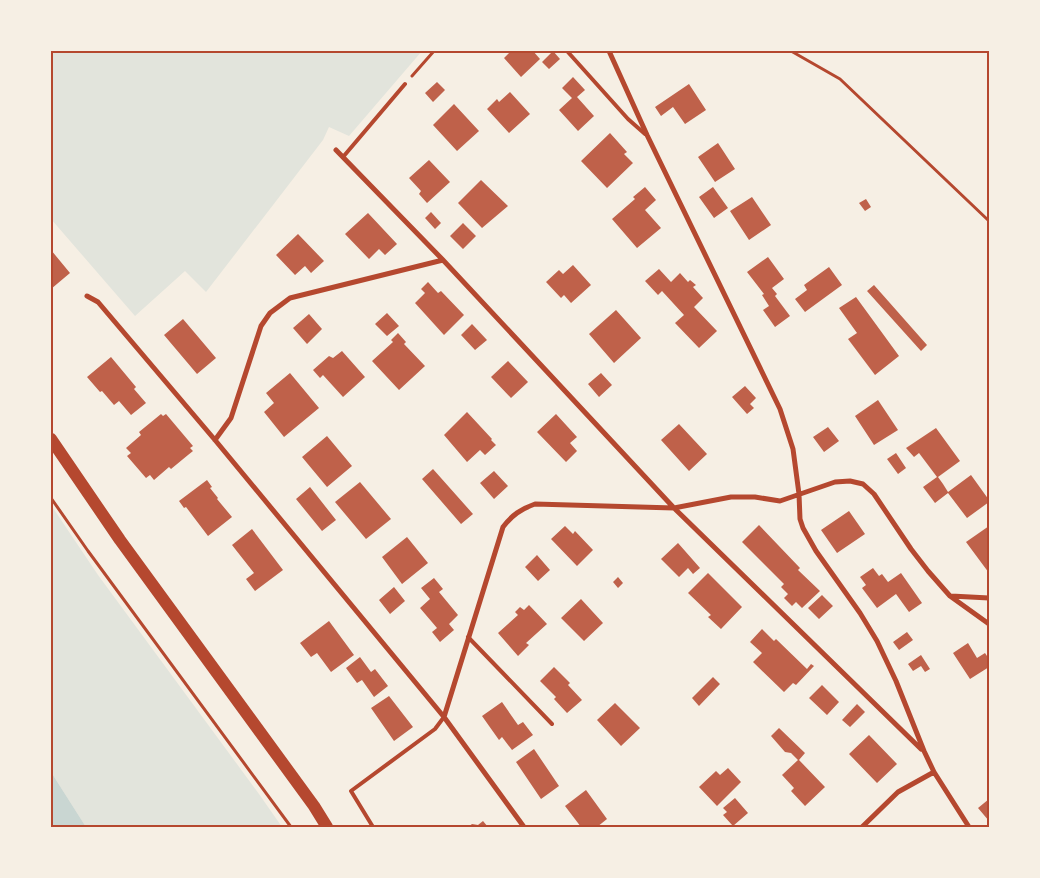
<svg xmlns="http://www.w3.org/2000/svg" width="1040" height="878" viewBox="0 0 1040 878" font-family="'Varela Round',sans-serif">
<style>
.green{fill:#e2e4dc}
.water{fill:#c9d6d2}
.building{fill:#bf614a}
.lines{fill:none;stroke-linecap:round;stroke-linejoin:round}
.path{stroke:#b5482f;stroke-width:3}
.service{stroke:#b5482f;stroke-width:4}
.minor{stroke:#b5482f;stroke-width:5}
.primary{stroke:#b5482f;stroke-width:12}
.neatline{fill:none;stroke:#b5482f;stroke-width:2}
</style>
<rect width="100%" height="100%" fill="#f6efe4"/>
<path class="green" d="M51 51H422L349 136 329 127 323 140 206 292 185 271 135 316 51 219Z
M51 505 98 575 259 794 282 827H86L51 772Z"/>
<path class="water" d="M51 772 86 827H51Z"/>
<path class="building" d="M511 51H533L540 59 521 77 504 58Z
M553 51 560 59 549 69 542 62Z
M573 77 585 90 577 97 594 116 578 131 559 110 572 98 562 88Z
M437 82 445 90 433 102 425 93Z
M689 84 706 110 685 124 673 107 661 116 655 107Z
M510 92 530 114 509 133 487 109 497 99 499 102Z
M454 104 479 131 457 151 433 125Z
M610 133 627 152 624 154 633 163 607 188 581 161Z
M718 143 735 169 715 182 698 157Z
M429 160 450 182 427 203 419 194 421 191 409 178Z
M481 180 508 206 482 228 458 203Z
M645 187 656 200 645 210 661 228 637 248 612 219 635 199 633 197Z
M713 187 728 208 714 218 699 197Z
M752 197 771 225 749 240 730 211Z
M866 199 871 207 865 211 859 203Z
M431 212 441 223 435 229 425 218Z
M368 213 397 244 385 255 379 249 369 259 345 234Z
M463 223 476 236 463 249 450 236Z
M298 234 324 261 311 273 305 266 295 275 276 255Z
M51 250 70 273 51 289Z
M768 257 784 279 772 288 777 294 775 296 790 316 775 327 763 310 769 306 762 295 764 294 747 272Z
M573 265 591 285 571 303 564 295 561 298 546 282 559 270 563 274Z
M829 267 842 285 805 312 795 299 807 290 804 285Z
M659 269 671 282 680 273 688 282 690 280 696 285 693 287 703 298 694 307 717 331 699 348 675 323 684 315 662 291 658 295 645 281Z
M428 282 438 293 441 291 464 315 444 335 415 303 425 293 421 289Z
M874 285 927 345 921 351 867 291Z
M856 297 899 356 875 375 848 339 857 333 839 308Z
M616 310 641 338 614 363 589 334Z
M387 313 399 326 387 336 375 324Z
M309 314 322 329 307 344 293 328Z
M183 319 216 358 197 374 164 335Z
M472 324 487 340 475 350 461 335Z
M398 333 406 342 404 344 425 366 399 390 372 361 393 342 391 340Z
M342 351 365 377 343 397 323 375 320 378 313 370 329 356 333 358Z
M111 357 136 387 134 389 146 403 131 415 119 401 114 405 102 391 100 392 87 377Z
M508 361 528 382 511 398 491 377Z
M290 373 319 408 284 437 264 412 274 403 266 393Z
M601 373 612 385 599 397 588 384Z
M745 386 756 398 750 404 754 408 747 414 732 397Z
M878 400 898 430 874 445 855 416Z
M467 412 492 439 491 440 496 445 485 455 480 450 467 462 444 435Z
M161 414 163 416 166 414 193 446 190 448 193 451 188 455 171 469 169 467 154 480 150 475 146 478 127 456 131 453 126 448 141 435 139 432Z
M556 414 577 437 570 443 577 451 566 462 537 432Z
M679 424 707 454 689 471 661 440Z
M828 427 839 441 824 452 813 437Z
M936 428 960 461 938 477 943 484 948 492 971 475 989 500V502L967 518 948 493 935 503 923 487 937 477 919 453 914 457 906 448Z
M327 436 352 466 327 487 302 457Z
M896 453 906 468 898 474 887 459Z
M433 469 473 514 461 524 422 479Z
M494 471 508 486 494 499 480 483Z
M207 480 212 487 210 488 218 498 217 499 232 517 208 536 186 507 184 508 179 501Z
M360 482 391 519 366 539 335 502Z
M310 487 336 520 322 531 296 499Z
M849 511 865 534 837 553 821 530Z
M759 525 800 568 798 570 820 591 802 608 796 602 792 606 784 598 788 594 781 587 784 584 742 542Z
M565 526 573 534 575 531 593 550 577 566 551 539Z
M989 526V573L966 542Z
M252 529 283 570 255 591 246 579 254 573 232 545Z
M407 537 428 563 402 584 382 557Z
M678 543 700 568 693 574 688 568 679 577 661 559Z
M537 555 550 570 538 581 525 567Z
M873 568 879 576 882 574 888 582 901 573 922 603 909 612 896 594 877 608 862 588 866 585 860 577Z
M708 573 742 607 721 629 708 617 711 615 688 593Z
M618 577 623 583 618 588 613 582Z
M434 578 443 589 439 592 458 615 449 624 454 630 440 642 432 632 437 628 420 608 430 599 421 588Z
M394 587 405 601 390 614 379 600Z
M822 595 833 606 819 619 808 608Z
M581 599 603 623 584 641 561 618Z
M529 605 547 624 526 643 529 645 518 656 498 633 518 615 515 612 520 607 524 610Z
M329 621 354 655 331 672 317 653 311 657 300 643Z
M762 629 774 641 776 639 807 669 811 664 814 666 796 685 793 683 784 692 753 662 762 653 750 642Z
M907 632 913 640 899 650 893 642Z
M968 643 977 658 985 653 989 659V667L970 679 953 653Z
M921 655 930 669 925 672 921 666 913 671 908 664Z
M360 657 371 672 375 669 388 686 374 697 362 680 357 683 346 668Z
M554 667 570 683 568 685 582 700 567 713 554 699 556 697 540 681Z
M713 677 720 684 699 706 692 698Z
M822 685 839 702 827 715 809 698Z
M389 696 413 727 394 741 371 708Z
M502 702 518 725 523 722 533 735 512 750 502 737 499 740 482 716Z
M615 703 640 728 621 746 597 720Z
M857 704 865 712 850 727 842 720Z
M779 728 805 753 799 760 825 787 805 806 791 791 794 788 782 775 798 760 791 753 785 752 771 736Z
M869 735 897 764 877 783 849 754Z
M534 749 559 786 541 799 516 762Z
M728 768 741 782 717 806 699 787 716 771 720 775Z
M586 790 607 819 597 827H581L565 806Z
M735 798 748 813 733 826 723 815 727 812 723 808Z
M989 799V821L978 808Z
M483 821 488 827H468L472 824 478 825Z"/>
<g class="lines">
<path class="path" d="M791 51 840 79 989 221
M412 76 434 51
M51 498 88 551 291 827"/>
<path class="service" d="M567 51 628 119 645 134
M343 157 405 84
M468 637 552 724
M373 827 351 791 435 729 444 717"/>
<path class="minor" d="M609 51 647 135 780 409 793 449 799 494 800 519 803 528 816 551 860 613 877 641 896 681 924 751 934 772 969 827
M336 150 443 260 674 508 921 749
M87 296 98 302 215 440 444 717 524 827
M215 440 231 418 261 326 270 313 290 298 443 260
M951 596 989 598
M444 717 503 527C512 515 521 509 535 504L674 508 731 497H755L780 501 835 482 850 481 863 484 874 494 911 549 928 571 950 596 989 624
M862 827 898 792 934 772"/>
<path class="primary" d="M51 439 120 540 314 806 327 827"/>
</g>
<rect width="1040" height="878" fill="none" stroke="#f6efe4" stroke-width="105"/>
<rect x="52" y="52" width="936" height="774" class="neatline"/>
</svg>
